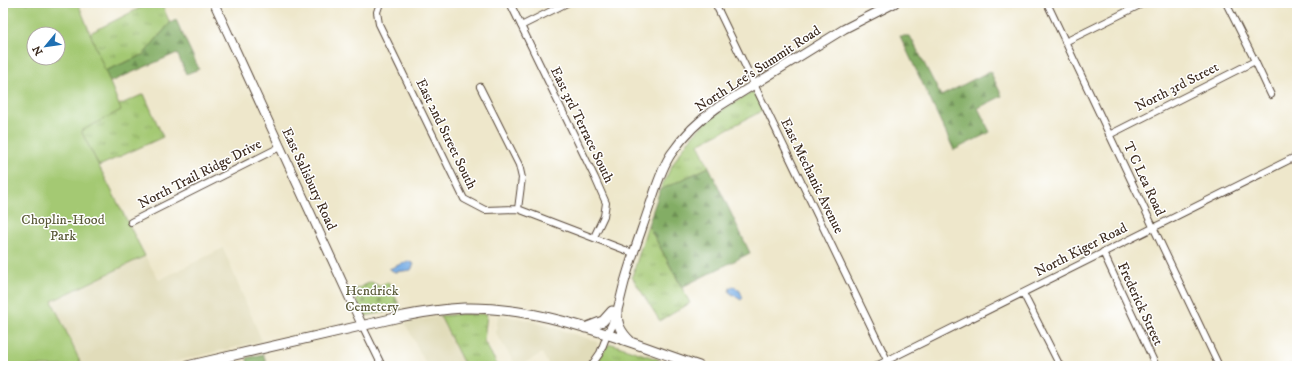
<svg xmlns="http://www.w3.org/2000/svg" width="1300" height="369" viewBox="0 0 1300 369" font-family="'IM FELL DW Pica',serif">
<style>
.built{fill:#e1dcba}
.grass{fill:url(#grass-tufts);stroke:#707a48}
.forest{fill:url(#forest-firs);stroke:#5f6c42}
.cemetery{fill:url(#cemetery-stones);stroke:#707a48}
.green{fill:#a4c973;stroke:#707a48;fill-rule:evenodd}
.water{fill:#77ade5;stroke:#596c82}
.lines{fill:none;stroke-linecap:round;stroke-linejoin:round}
.minor-casing{stroke:#564638;stroke-width:8}
.secondary-casing{stroke:#564638;stroke-width:10}
.primary-casing{stroke:#564638;stroke-width:11}
.minor{stroke:#fff;stroke-width:6}
.secondary{stroke:#fff;stroke-width:8}
.primary{stroke:#fff;stroke-width:9}
.labels{text-anchor:middle;dominant-baseline:central;stroke-width:3;stroke-linejoin:round;paint-order:stroke}
.street-label{font-size:14px;fill:#3b2a1e;stroke:#fff}
.park-label{font-size:14px;fill:#5a5a38;stroke:#fff}
</style>
<defs>
<pattern id="grass-tufts" width="24" height="20" patternUnits="userSpaceOnUse"><rect width="24" height="20" fill="#a4c973"/><path d="M3 7l-1-3M5 7V3M7 7l1-3M15 17l-1-3M17 17v-4M19 17l1-3" fill="none" stroke="#87a35e"/></pattern>
<pattern id="forest-firs" width="22" height="20" patternUnits="userSpaceOnUse"><rect width="22" height="20" fill="#83ad65"/><path d="M5 1l3.5 6h-7zM16 11l3.5 6h-7z" fill="#6c8d53"/></pattern>
<pattern id="cemetery-stones" width="16" height="16" patternUnits="userSpaceOnUse"><rect width="16" height="16" fill="#a4c973"/><path d="M2 7V4a2 2 0 0 1 4 0v3zM10 15v-3a2 2 0 0 1 4 0v3z" fill="#87a35e"/></pattern>
</defs>
<rect width="100%" height="100%" fill="#fff"/>
<filter id="ink" filterUnits="userSpaceOnUse"><feTurbulence type="fractalNoise" baseFrequency=".025" numOctaves="2"/><feDisplacementMap in="SourceGraphic" scale="8" xChannelSelector="R" yChannelSelector="G"/><feConvolveMatrix kernelMatrix="1 2 1 2 8 2 1 2 1" color-interpolation-filters="sRGB"/></filter>
<filter id="wash" filterUnits="userSpaceOnUse"><feTurbulence type="fractalNoise" baseFrequency=".012" numOctaves="4" result="noise"/><feDisplacementMap in="SourceGraphic" scale="16" xChannelSelector="R" yChannelSelector="G"/><feGaussianBlur stdDeviation="0.9" result="paint"/><feColorMatrix in="noise" values="0 0 0 0 0 0 0 0 0 0 0 0 0 0 0 0 0 1.4 0 .05"/><feComposite in="paint" operator="in"/></filter>
<g filter="url(#wash)">
<rect width="100%" height="100%" fill="#eee7cb"/>
<path class="built" d="M223 248 262 341 155 366H82L52 301 145 256 159 280Z
M498 315 524 319 596 341 598 344 594 353 589 361 583 366H549L542 353 520 366H516L496 333Z
M440 316 465 366H427L405 323Z"/>
<path class="grass" d="M150 3H161L170 23 143 55 105 71 90 33Z
M753 93 758 97 764 110 698 144 709 167 660 190C674 160 689 133 717 114 728 106 739 100 749 94Z
M144 94 163 137 99 166 81 131 120 110 119 105Z
M648 225 690 303 660 321 632 277Z
M462 314H487L484 341 498 366H465L440 316Z
M612 344 660 360 650 366H595L608 345Z"/>
<path class="forest" d="M176 20 199 69 186 74 177 53 110 82 105 71 143 55 170 23Z
M900 36H910L941 96 990 71 1002 96 978 108 990 132 954 150Z
M709 167 750 253 682 287 648 225 660 190Z
M263 354 268 366H248L247 358Z"/>
<path class="cemetery" d="M371 282 379 286 388 282 401 309 365 316 362 313 352 291Z"/>
<path class="green" d="M3 3H78L121 110 81 131 145 256 52 301 82 366H3ZM34 34H58V58H34Z"/>
<path class="water" d="M408 261 414 264 411 270 395 272 389 269Z
M733 286 740 291 743 298 741 300 729 292 730 288Z"/>
</g>
<g filter="url(#ink)">
<g class="lines">
<defs>
<path id="minor" d="M380 3 377 12 379 24 464 199 485 210 518 209 633 253
M510 3 595 178 606 203 604 216 594 237
M715 3 887 360
M1047 3 1219 366
M1226 3 1255 61 1271 95
M521 26 567 3
M1065 42 1144 3
M480 87 519 165 522 178 518 209
M1109 135 1255 61
M131 222 280 147
M1103 252 1156 366
M1023 293 1060 366
M362 325 382 366
M591 366 600 353 607 335
M876 366 1297 156
M1291 366 1297 363"/>
<path id="secondary" d="M214 3 362 325
M607 335C618 317 620 297 626 277 633 253 642 229 650 205 656 188 661 169 671 154 684 135 699 120 718 107L844 29 895 3"/>
<path id="primary" d="M617 312C617 325 621 332 630 341
M585 328 603 321 612 311
M187 366 404 316C424 312 444 309 464 308 543 306 625 341 699 366"/>
</defs>
<use href="#minor" class="minor-casing"/>
<use href="#secondary" class="secondary-casing"/>
<use href="#primary" class="primary-casing"/>
<use href="#minor" class="minor"/>
<use href="#secondary" class="secondary"/>
<use href="#primary" class="primary"/>
</g>
</g>
<g class="labels">
<g class="street-label">
<text transform="translate(758 69) rotate(-33)">North Lee's Summit Road</text>
<text transform="translate(1177 87) rotate(-27)">North 3rd Street</text>
<text transform="translate(582 125) rotate(64)">East 3rd Terrace South</text>
<text transform="translate(446 134) rotate(64)">East 2nd Street South</text>
<text transform="translate(200 174) rotate(-27)">North Trail Ridge Drive</text>
<text transform="translate(812 176) rotate(64)">East Mechanic Avenue</text>
<text transform="translate(309 179) rotate(65)">East Salisbury Road</text>
<text transform="translate(1144 179) rotate(65)">T C Lea Road</text>
<text transform="translate(1081 250) rotate(-27)">North Kiger Road</text>
<text transform="translate(1140 304) rotate(65)">Frederick Street</text>
</g>
<g class="park-label">
<text x="63" y="220">Choplin-Hood<tspan x="63" dy="16">Park</tspan></text>
<text x="372" y="291">Hendrick<tspan x="372" dy="16">Cemetery</tspan></text>
</g>
</g>
<rect width="1300" height="369" fill="none" stroke="#fff" stroke-width="16"/>
<g transform="translate(46 46) rotate(241)"><circle r="19" fill="#ffffff" stroke="#b1aaa5"/>
<path d="M0-3L7 15L0 10L-7 15Z" fill="#1f6fb2"/>
<text y="-6" font-size="11" font-weight="bold" text-anchor="middle" fill="#3b2a1e">N</text>
</g>
</svg>
